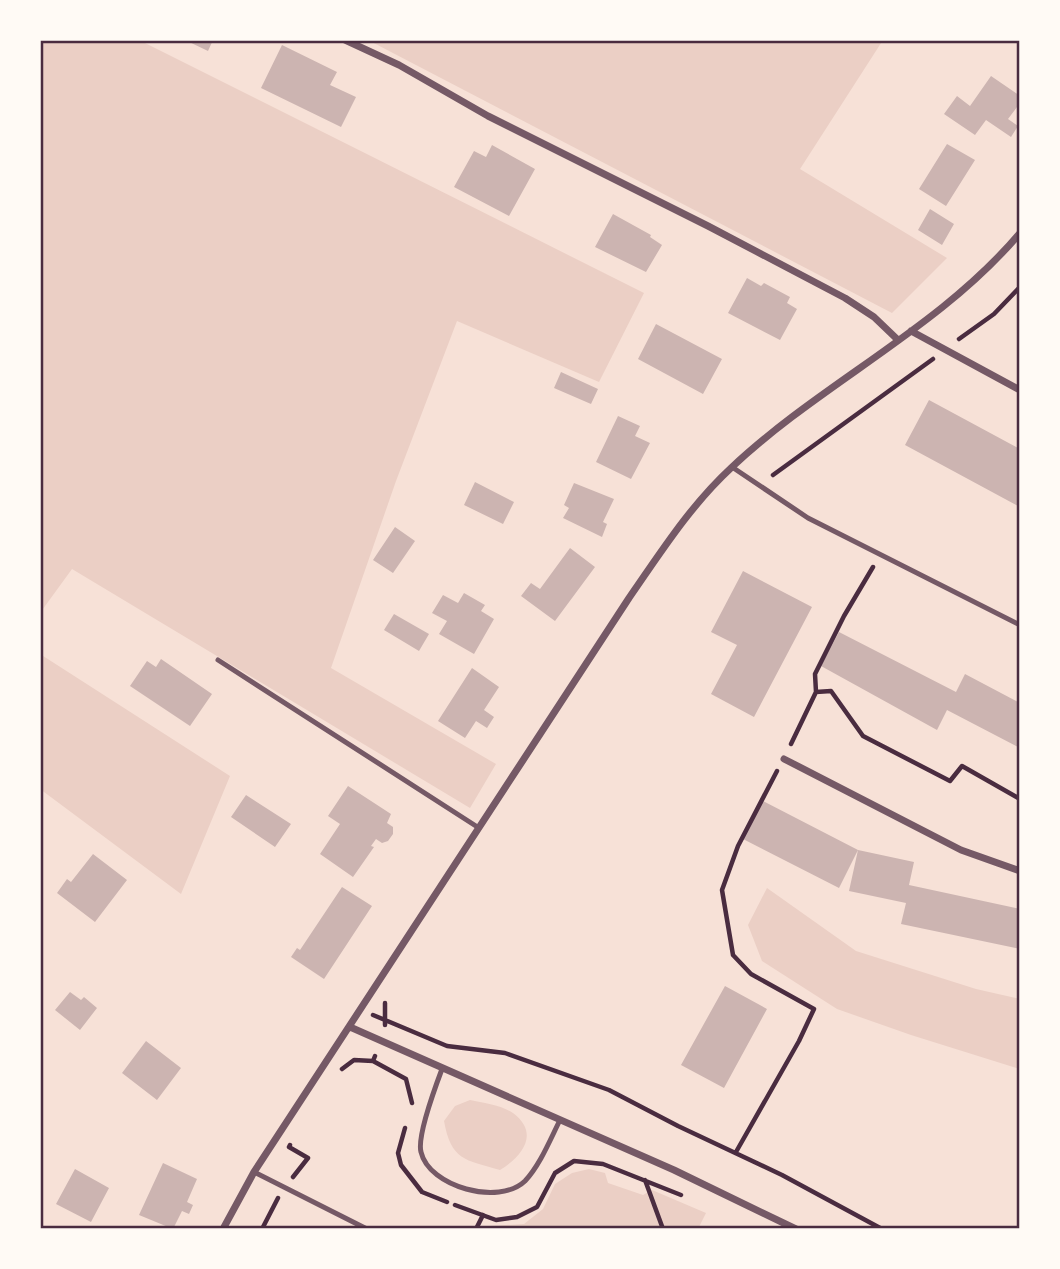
<svg xmlns="http://www.w3.org/2000/svg" width="1060" height="1269" viewBox="0 0 1060 1269" font-family="'IBM Plex Sans',sans-serif">
<style>
.green{fill:#ebcfc5}
.building{fill:#ccb4b1}
.lines{fill:none;stroke-linecap:round;stroke-linejoin:round}
.path{stroke:#4a2c40;stroke-width:4.5}
.service{stroke:#755966;stroke-width:5}
.minor{stroke:#755966;stroke-width:7}
.neatline{fill:none;stroke:#4a2c40;stroke-width:2.5}
</style>
<rect width="100%" height="100%" fill="#f7e1d7"/>
<path class="green" d="M40 40H139L644 293 599 382 457 321 396 481 331 668 496 764 470 808 72 569 40 613Z
M368 40H883L800 169 947 258 892 313Z
M40 654 230 776 181 894 40 789Z
M767 888 856 951 976 989 1020 999V1069L911 1035 837 1009 762 961 748 925Z
M470 1100C484 1103 501 1105 513 1113 541 1134 521 1157 500 1170 465 1160 451 1160 444 1121L455 1106Z
M589 1169 605 1173 608 1183 643 1195 652 1190 706 1213 698 1229H487L489 1226 524 1224 543 1209 555 1184 572 1173Z"/>
<path class="building" d="M185 40H213L208 51Z
M282 45 337 72 330 85 356 97 341 127 261 88Z
M991 76 1020 96V103L1008 119 1018 126 1011 137 986 120 975 135 944 114 957 96 970 106Z
M947 144 975 160 946 206 919 189Z
M492 145 535 169 509 216 454 187 474 151 486 157Z
M930 209 954 224 942 245 918 230Z
M613 214 651 235 650 237 662 245 646 272 595 247Z
M747 278 761 286 764 283 790 297 787 303 797 309 780 340 728 313Z
M656 324 722 359 703 394 638 359Z
M561 372 598 389 591 404 554 388Z
M929 400 1020 449V507L905 445Z
M618 416 640 426 635 436 650 443 631 479 596 462Z
M475 482 514 502 503 524 464 505Z
M574 483 614 499 603 522 607 524 602 537 563 518 569 508 564 505Z
M395 527 415 541 393 573 373 560Z
M570 548 595 567 555 621 521 596 531 583 540 589Z
M743 571 812 607 754 717 711 694 737 645 711 632Z
M464 593 485 605 481 611 494 619 474 654 439 634 447 621 432 613 443 595 458 603Z
M394 614 429 634 419 651 384 630Z
M839 632 956 692 965 674 1020 703V748L947 710 937 730 821 666Z
M161 659 212 694 190 726 130 686 147 661 156 667Z
M472 668 499 687 484 710 494 717 487 728 476 721 465 738 438 721Z
M348 786 391 814 387 823 393 827V834L388 841 382 843 376 839 371 846 374 847 353 877 320 854 340 824 328 816Z
M246 795 291 824 275 847 231 817Z
M763 801 858 850 914 862 909 885 1020 909V949L901 924 906 903 849 891 858 850 839 888 743 839Z
M93 854 127 880 95 922 57 893 67 879 71 882Z
M342 887 372 906 324 979 291 957 297 948 300 950Z
M725 986 767 1009 724 1088 681 1065Z
M70 992 81 1000 84 997 97 1008 80 1030 55 1010Z
M146 1041 181 1068 157 1100 122 1073Z
M163 1163 197 1179 187 1202 193 1205 189 1214 182 1211 173 1229 139 1215Z
M75 1169 109 1188 91 1222 56 1204Z"/>
<g class="lines">
<path class="path" d="M959 339 994 314 1020 287
M773 475 933 359
M816 692 831 691 863 736 950 781 962 766 1020 799
M791 744 816 692 815 674 844 616 873 567
M385 1003V1025
M373 1015 447 1046 505 1053 609 1090 678 1126 782 1175 882 1229
M375 1056 373 1061 406 1079 412 1103
M342 1069 354 1060 373 1061
M405 1128 398 1153 401 1165 422 1192 447 1202
M290 1145 289 1147 308 1158 293 1177
M736 1152 799 1041 814 1009 751 974 733 955 722 890 738 846 777 771
M645 1180 663 1229
M455 1205 496 1220 517 1217 537 1207 555 1173 574 1161 603 1164 681 1195
M262 1229 278 1198
M476 1229 483 1215"/>
<path class="service" d="M732 467 808 518 1020 625
M218 660 479 828
M442 1069C436 1085 417 1137 421 1152 429 1187 499 1206 525 1181 540 1165 550 1140 560 1120
M254 1172 367 1229"/>
<path class="minor" d="M345 40 399 65 488 116 708 226 845 298 874 317 898 340
M911 331 1020 390
M784 759 961 850 1020 871
M350 1027 674 1170 796 1229
M223 1229 254 1172 629 598C661 552 690 506 731 468 821 383 939 329 1020 233"/>
</g>
<rect width="1060" height="1269" fill="none" stroke="#fffaf5" stroke-width="84"/>
<rect x="42" y="42" width="976" height="1185" class="neatline"/>
</svg>
